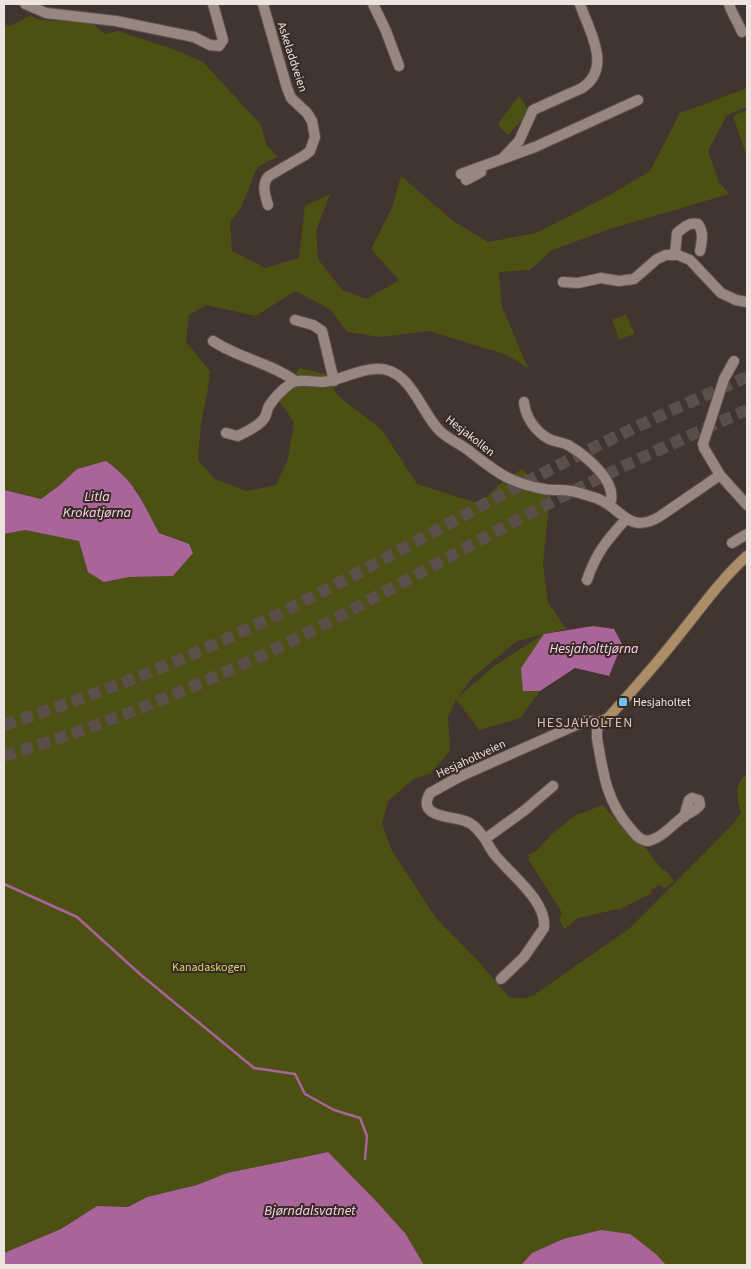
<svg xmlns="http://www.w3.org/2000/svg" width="751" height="1269" viewBox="0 0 751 1269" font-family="'Source Sans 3',sans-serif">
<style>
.green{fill:#4d5013;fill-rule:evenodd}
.water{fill:#a96499}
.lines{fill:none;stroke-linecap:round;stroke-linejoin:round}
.stream{stroke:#a96499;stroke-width:2.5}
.primary-tunnel{stroke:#5c4e49;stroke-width:12;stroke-dasharray:12 6;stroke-linecap:butt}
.minor-casing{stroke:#5f534f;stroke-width:12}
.secondary-casing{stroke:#5f534f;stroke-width:12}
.minor{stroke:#988780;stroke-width:10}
.secondary{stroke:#ac8e66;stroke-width:10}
.poi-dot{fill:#6ac3f1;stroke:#372a24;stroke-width:2}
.labels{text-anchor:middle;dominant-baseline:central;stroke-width:4;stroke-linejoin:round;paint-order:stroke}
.street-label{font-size:12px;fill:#ede4e0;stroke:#372a24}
.poi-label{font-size:12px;fill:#ede4e0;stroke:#372a24;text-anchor:start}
.park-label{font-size:12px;fill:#d2da63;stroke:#372a24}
.water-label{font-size:14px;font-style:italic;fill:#fad3ef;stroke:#372a24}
.neighbourhood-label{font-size:14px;letter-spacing:1px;fill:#d2c0b9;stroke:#372a24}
</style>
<rect width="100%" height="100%" fill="#42342e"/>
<path class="green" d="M31 15 36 19 43 20 90 22 105 34 118 31 175 50 203 62 261 125 266 144 278 157 265 163 257 168 254 174 248 192 240 209 230 222 232 251 265 268 299 258 305 206 330 194 316 231 318 259 342 290 367 299 399 280 371 249 392 208 401 176 453 221 488 242 536 233 608 196 650 171 680 113 747 88V107L727 115 708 151 719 182 729 194 610 229 552 250 530 270 499 272 502 307 528 368 507 355 429 331 380 337 347 332 330 309 295 291 256 316 206 305 189 315 186 342 210 371 207 394 201 423 198 460 215 479 246 491 276 485 288 459 294 422 277 398 300 368 325 374 338 396 382 430 417 484 480 504 501 483 522 469 550 495 543 563 548 602 566 629 544 634 523 691H540L520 718 479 730 456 699 448 717 450 751 430 774 414 779 388 801 382 823 391 849 436 918 480 963 509 997 524 999 534 995 630 928 732 825 741 813C737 798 733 784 747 774V1265H664L601 1230 563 1239 532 1253 521 1265H424L405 1233 376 1201 327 1152 227 1173 197 1185 147 1197 128 1207 97 1206 61 1229 4 1253V534L25 530 80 541 104 582 129 577 173 576 188 544 159 533 136 489 77 469 60 485 41 499 4 490V24L10 26ZM542 635 494 666 457 698 471 679 517 641Z
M519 96 527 108 525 117 508 135 499 126V122Z
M747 110V157L733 116Z
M626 314 635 334 619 339 612 320Z
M603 805 625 830 645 847 663 871 665 870 674 881 664 889 660 885 651 890 652 893 619 910 618 909 578 918 565 929 559 920 562 913 528 859 530 857 528 855 536 851 553 833 576 815Z"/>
<path class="water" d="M106 461C136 483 142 501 159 533L189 544 193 553 173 576 129 577 104 582 88 572 79 541 25 530 4 534V490L41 499 60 485 77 469Z
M593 626 614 629 622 644 609 676 575 668 540 691H523L521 668 544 634Z
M328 1152 376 1201 405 1233 424 1265H4V1253L61 1229 97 1206 128 1207 147 1197 197 1185 227 1173Z
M601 1230 630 1234 656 1254 666 1265H521L532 1253 563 1239Z"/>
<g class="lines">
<path class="stream" d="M4 884 77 917 141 975 254 1068 295 1074 305 1094 334 1110 360 1118 367 1136 365 1159"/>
<path class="primary-tunnel" d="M4 725C93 696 181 662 264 621 346 581 425 536 505 493 584 451 665 412 747 377
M4 756C89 730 173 697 254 659 351 613 443 559 538 509 607 473 677 441 747 410"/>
<defs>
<path id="minor" d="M25 4 46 13 116 21 194 37 210 45 219 46 223 40 213 4
M263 4 287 88 291 98 307 113 312 121 315 137 310 151 305 155 269 176C261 184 265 195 268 205
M373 4 386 31 399 66
M729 4C730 10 739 24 742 32
M503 158 519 141 533 110 582 88C613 68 589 31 580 4
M461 174 535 147 638 100
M466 180 481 172
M675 254 677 233C683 228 689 222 698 224 704 232 702 241 700 251
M563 282 578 283 601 278 619 281 634 279 657 259 666 255H678L690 260 721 293 736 300 747 302
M295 320 313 325 322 331 334 381
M213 341C238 358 271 363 295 381
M524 402C525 417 536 432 549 439 555 442 562 442 568 445 585 455 619 482 610 504
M226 433 238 436C247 431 260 426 265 417 267 413 267 409 269 406 274 398 282 390 290 384 297 378 313 382 323 382 341 380 357 370 374 369 411 366 420 412 440 431 448 439 459 443 468 450 495 471 509 483 544 489 553 491 562 489 571 491 579 492 588 496 596 498 622 507 627 535 659 517L720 475 747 505
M720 475 704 448 703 444 724 379 734 361
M732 543 747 534
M587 580C596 553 607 540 626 519
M600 722 597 730V738C603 772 606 801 630 828 635 834 639 840 648 841 662 838 672 825 684 816 690 812 696 811 700 805L699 800 692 798 689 800 684 817
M485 839C479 831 474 824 465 821 452 816 416 818 430 793L459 777 585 721
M501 979 524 957 544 928C547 901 511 875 495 855 491 850 488 844 485 839L525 810 553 786"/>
<path id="secondary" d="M585 721 600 722 608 718C631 692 654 667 675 640 699 611 719 581 747 556"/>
</defs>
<use href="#minor" class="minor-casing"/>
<use href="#secondary" class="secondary-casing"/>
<use href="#minor" class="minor"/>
<use href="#secondary" class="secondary"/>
</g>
<rect class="poi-dot" x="618" y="697" width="10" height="10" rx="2.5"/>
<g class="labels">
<g class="street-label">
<text transform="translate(292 57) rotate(72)">Askeladdveien</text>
<text transform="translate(470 436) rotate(38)">Hesjakollen</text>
<text transform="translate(471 759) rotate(-25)">Hesjaholtveien</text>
</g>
<g class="poi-label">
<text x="633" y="702">Hesjaholtet</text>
</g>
<g class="park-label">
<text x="209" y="967">Kanadaskogen</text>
</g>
<g class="water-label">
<text x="97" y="497">Litla<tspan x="97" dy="16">Krokatjørna</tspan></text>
<text x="594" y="649">Hesjaholttjørna</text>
<text x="310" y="1211">Bjørndalsvatnet</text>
</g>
<g class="neighbourhood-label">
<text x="585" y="723">HESJAHOLTEN</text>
</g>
</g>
<rect width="751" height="1269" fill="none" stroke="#ede4e0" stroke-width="10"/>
</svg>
